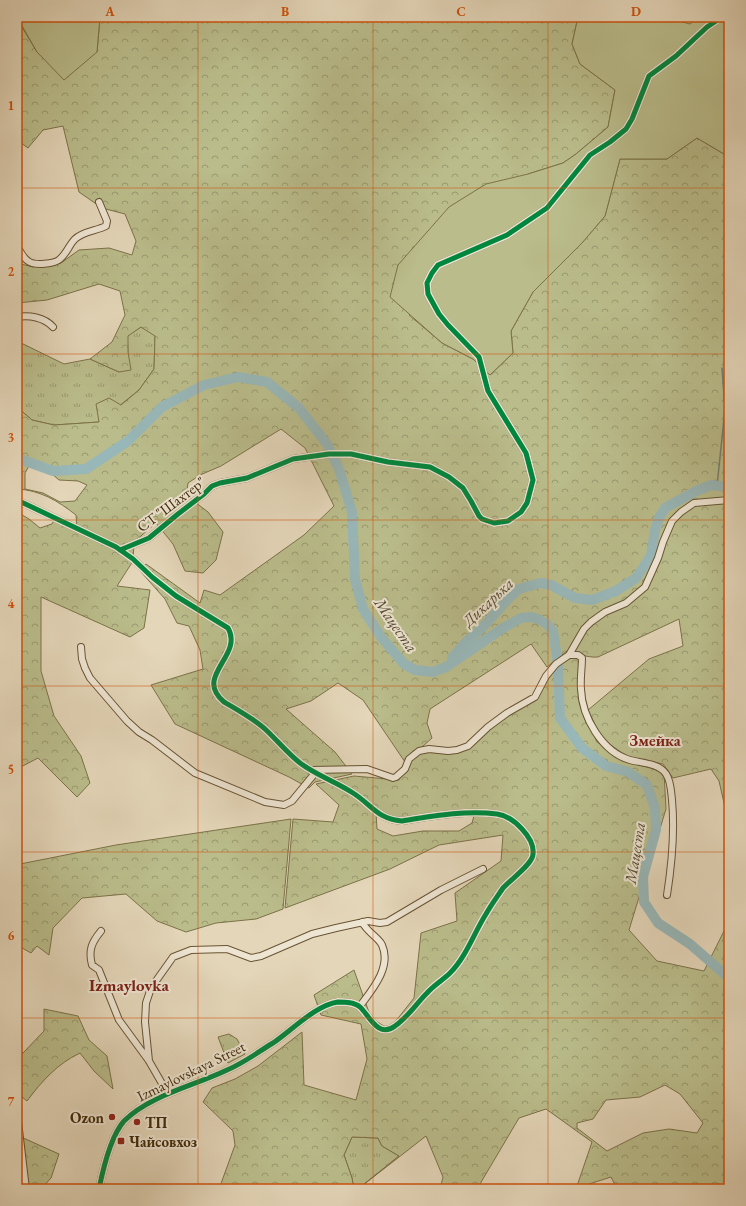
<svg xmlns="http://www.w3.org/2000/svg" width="746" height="1206" viewBox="0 0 746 1206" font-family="'EB Garamond',serif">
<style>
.grass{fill:url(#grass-tufts);stroke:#7c7248}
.forest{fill:url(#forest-crowns);stroke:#7c7248;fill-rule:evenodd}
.garden{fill:#babc8b;stroke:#7c7248}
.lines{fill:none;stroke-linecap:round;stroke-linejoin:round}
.stream{stroke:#747e71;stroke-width:1.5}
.river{stroke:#98b7b8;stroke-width:10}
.minor-casing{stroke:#685433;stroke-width:8}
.minor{stroke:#ede4d2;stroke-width:6}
.cycleway-casing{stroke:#ede4d2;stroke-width:8}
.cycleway{stroke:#00873e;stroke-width:5}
.grid{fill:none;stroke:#cf520b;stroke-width:1;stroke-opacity:0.55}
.poi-dot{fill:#8f2418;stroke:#ede4d2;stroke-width:1.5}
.labels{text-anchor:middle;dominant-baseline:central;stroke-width:4;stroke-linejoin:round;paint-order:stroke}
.street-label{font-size:15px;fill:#3f2906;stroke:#ede4d2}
.poi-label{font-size:15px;font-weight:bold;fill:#3f2906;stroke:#ede4d2;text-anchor:start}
.water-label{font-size:16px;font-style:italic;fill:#554c32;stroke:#ede4d2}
.neighbourhood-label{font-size:16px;font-weight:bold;fill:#7a1f14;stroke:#ede4d2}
.quarter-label{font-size:17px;font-weight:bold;fill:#7a1f14;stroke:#ede4d2}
.neatline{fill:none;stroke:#cf520b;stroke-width:1.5}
.grid-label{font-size:13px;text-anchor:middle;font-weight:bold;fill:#cf520b}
</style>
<defs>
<pattern id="grass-tufts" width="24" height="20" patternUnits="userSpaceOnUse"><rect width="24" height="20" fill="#babc8b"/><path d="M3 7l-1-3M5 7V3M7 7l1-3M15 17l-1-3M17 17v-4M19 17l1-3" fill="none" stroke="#999970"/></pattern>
<pattern id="forest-crowns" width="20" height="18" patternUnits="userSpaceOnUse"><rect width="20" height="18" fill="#babc8b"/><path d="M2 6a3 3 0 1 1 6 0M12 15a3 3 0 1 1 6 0" fill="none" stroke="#999970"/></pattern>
</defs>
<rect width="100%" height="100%" fill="#e4d6b9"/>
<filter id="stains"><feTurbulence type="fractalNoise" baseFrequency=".005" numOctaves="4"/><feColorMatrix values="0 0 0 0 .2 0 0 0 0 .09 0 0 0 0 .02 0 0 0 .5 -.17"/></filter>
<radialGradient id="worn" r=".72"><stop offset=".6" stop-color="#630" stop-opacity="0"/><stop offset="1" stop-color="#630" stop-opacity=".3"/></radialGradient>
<path class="grass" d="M141 327 155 335 154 369 139 390 99 422 54 425 32 420 17 407V341L64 364 90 359 119 372 128 352 127 336Z
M229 1034 237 1039 245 1054 228 1063 218 1037Z
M352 1137 378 1138 382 1146 399 1156 358 1189H354L352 1178 344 1155Z"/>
<path class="forest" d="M100 17H578L572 44 580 64 615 90 608 127 576 154 563 163 528 174 409 315 442 343 473 359 490 375 513 353 511 331 533 292 582 243 605 216 620 159H667L697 138 729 157V825L719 781 711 769 673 778 663 764 628 757 602 739 588 710 649 659 683 646 679 619 598 657C587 658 577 653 567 651L547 667 531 644 430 709 427 723 432 738 405 762 363 700 338 683 311 701 286 709 335 752 352 774 315 782 309 788 289 777 175 724 151 685 203 669 200 650 189 626 177 623 165 599 141 572 146 564 200 603 204 590 220 595 304 535 334 506 305 448 281 429 221 466 200 475 188 483 187 491 191 499 208 512 223 532 216 560 203 573 185 571 173 544 156 523 134 542 133 561 117 586 150 590 144 628 130 637 41 597V671L54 716 81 756 90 783 77 797 38 758 17 769V512L29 519 40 528 52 524 55 519 77 528 76 515C58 501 40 490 17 489V407L32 420 54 425 99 422 96 404 109 398 121 405 139 390 154 369 155 336 141 327 128 336V352L131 370 119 372 90 359 112 342 125 315 120 291 99 284 47 300 17 303V263L33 267 61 263 79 250 109 248 132 255 136 241 125 214 102 208 79 192 63 126 43 130 28 148 17 140V19L37 52H97ZM29 466 52 474 59 480 78 481 87 485 75 501 60 502 43 493 25 489V473Z
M571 658 580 659 584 713 597 742 629 762 664 772 666 809 629 930 657 961 704 971 729 921V1189H617L611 1177 586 1185 582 1189H576L592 1142 546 1109 519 1118 477 1189H440L443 1177 426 1136 358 1189 399 1156 382 1146 378 1138 352 1137 344 1155 352 1178 354 1189H219L235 1145 233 1131 203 1102 212 1088 235 1079 258 1066 302 1032 304 1085 356 1100 367 1059 361 1024 321 1015 314 995 354 970 371 1018 387 1028 395 1022 414 998 421 933 457 921 455 893 501 861 503 835 439 845 390 869 285 908 293 819 333 822 339 805 316 784 354 776 399 780 406 766 419 753 464 747 541 690 556 667ZM376 812 402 821 475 812 472 823 459 831H423L393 836 377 829ZM665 1085 680 1094 703 1123 697 1133 669 1129 643 1133 607 1151 577 1128V1123L593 1119 606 1100 640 1097Z
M291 819 283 909 256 919 216 923 186 932 157 921 126 894 82 898 53 928 49 955 37 946 31 953 17 945V862L20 864 116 845Z
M44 1009 78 1016 89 1040 107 1056 113 1089 94 1071 80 1053C57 1064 42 1081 27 1101L17 1093V1053H23L44 1031Z
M21 1137 59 1154 51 1178 41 1189H17V1141Z"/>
<path class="garden" d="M17 17H100L97 52 64 80 37 52Z
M578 17H677L679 21 690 24 699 17H729V157L697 138 667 159H620L605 216 582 243 533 292 511 331 513 353 490 375 473 359 442 343 390 297 398 265 449 207 486 184 528 174 563 163 576 154 608 127 615 90 580 64 572 44Z"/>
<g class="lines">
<path class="stream" d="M717 486 725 409 722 368"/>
<path class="river" d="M17 458 53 471 86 469 128 441 162 407 204 385 238 377 267 382 299 408 327 444 339 469 352 512 355 579 363 609 381 637 404 664 415 670 433 672 446 667 503 628 521 618 531 617 538 619 547 624 553 631 558 664 560 718 582 748 606 766 628 772 647 785 655 808 656 830 643 877 644 902 658 923 690 944 729 978
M452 658 465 643 485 625 507 600 519 589 540 583 551 585 575 598 592 600 616 591 636 578 645 565 651 555 655 530 659 518 665 508 696 491 711 485 729 487"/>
<defs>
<path id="minor" d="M17 246C20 251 23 258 28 261 34 266 55 264 60 259 67 253 69 245 75 239 83 231 96 231 106 226L107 221 99 202
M17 317C29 315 44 317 53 327
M17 500 116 547 133 559 152 577 176 596 228 628C244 656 193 676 224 702 238 710 254 719 265 729 277 740 287 753 300 763 316 775 336 782 353 793 372 805 377 819 402 821 433 816 466 810 497 814 513 816 535 838 533 854 533 864 510 880 503 888 497 897 491 905 486 914 474 933 466 957 450 973 443 980 434 985 427 993 416 1004 408 1017 395 1026 378 1039 369 1015 360 1007 355 1002 345 1002 338 1002 316 1005 292 1030 273 1043 258 1052 244 1063 227 1070 194 1086 150 1095 124 1121 110 1137 103 1169 99 1189
M120 550 149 538 178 514 204 494 212 486 220 483 247 478 293 459 329 454H351L388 462 430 467 449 477 463 488 471 501 479 516 482 519 494 523 508 521 521 512 527 503 533 480 526 453 488 391 479 357 448 325 439 314 428 294 427 283 432 273 438 265 507 235 547 208 590 155 610 142 626 129 632 119 649 76 676 56 707 27 719 19 725 17
M81 647 82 659 85 668 90 678 127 721 139 732 152 740 195 773 265 802 284 805 292 801 315 773
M569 655H578L582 658C582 668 580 679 581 689 582 717 602 752 630 760 641 763 659 763 666 774 671 781 671 791 672 800 675 832 672 863 667 895
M310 770 367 769 393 778 396 777 405 769 409 759 419 751 429 749 448 751 457 750 468 746 488 727 507 713 535 697 546 676 556 664 569 655 584 629 591 622 605 612 626 603 645 587 658 558 663 542 672 521 681 512 694 503 729 500
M101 931C92 942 88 950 92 965L99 970 119 1020 149 1061 168 1094
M360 1006C372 990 392 967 382 945 379 938 367 932 362 922
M149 1061 145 1022 146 1003 151 988 173 957 191 950 227 949 251 958 261 956 312 934 336 928 368 921 380 923 387 922 441 890 483 869
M17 1113 26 1189
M370 1189H376"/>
</defs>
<use href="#minor" class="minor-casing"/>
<use href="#minor" class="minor"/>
<defs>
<path id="cycleway" d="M17 500 116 547 133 559 152 577 176 596 228 628C244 656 193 676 224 702 238 710 254 719 265 729 277 740 287 753 300 763 316 775 336 782 353 793 372 805 377 819 402 821 433 816 466 810 497 814 513 816 535 838 533 854 533 864 510 880 503 888 497 897 491 905 486 914 474 933 466 957 450 973 443 980 434 985 427 993 416 1004 408 1017 395 1026 378 1039 369 1015 360 1007 355 1002 345 1002 338 1002 316 1005 292 1030 273 1043 258 1052 244 1063 227 1070 194 1086 150 1095 124 1121 110 1137 103 1169 99 1189
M120 550 149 538 178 514 204 494 212 486 220 483 247 478 293 459 329 454H351L388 462 430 467 449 477 463 488 471 501 479 516 482 519 494 523 508 521 521 512 527 503 533 480 526 453 488 391 479 357 448 325 439 314 428 294 427 283 432 273 438 265 507 235 547 208 590 155 610 142 626 129 632 119 649 76 676 56 707 27 719 19 725 17"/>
</defs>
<use href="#cycleway" class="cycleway-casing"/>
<use href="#cycleway" class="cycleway"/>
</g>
<path class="grid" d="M198 17V1189M373 17V1189M548 17V1189M17 188H729M17 354H729M17 520H729M17 686H729M17 852H729M17 1018H729"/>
<g class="poi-dot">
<circle cx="112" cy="1117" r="4"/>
<circle cx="137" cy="1122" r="4"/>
<rect x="117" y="1137" width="8" height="8" rx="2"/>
</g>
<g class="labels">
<g class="street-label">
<text transform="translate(171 504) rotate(-37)">СТ "Шахтер"</text>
<text transform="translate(191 1071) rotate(-26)">Izmaylovskaya Street</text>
</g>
<g class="poi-label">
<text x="104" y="1117" text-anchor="end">Ozon</text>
<text x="145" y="1122">ТП</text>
<text x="129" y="1141">Чайсовхоз</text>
</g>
<g class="water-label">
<text transform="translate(488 602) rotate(-43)">Дикарька</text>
<text transform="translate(396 625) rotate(55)">Мацеста</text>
<text transform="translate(635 853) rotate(-81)">Мацеста</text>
</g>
<g class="neighbourhood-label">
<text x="655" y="740">Змейка</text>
</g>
<g class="quarter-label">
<text x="129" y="985">Izmaylovka</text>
</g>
</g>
<rect width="746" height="1206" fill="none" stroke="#e4d6b9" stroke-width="44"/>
<rect x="22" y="22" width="702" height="1162" class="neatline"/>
<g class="grid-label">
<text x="110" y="16">A</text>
<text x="285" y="16">B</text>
<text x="461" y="16">C</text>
<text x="636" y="16">D</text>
<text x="11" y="110">1</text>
<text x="11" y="276">2</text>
<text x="11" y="442">3</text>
<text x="11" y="608">4</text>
<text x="11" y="774">5</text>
<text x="11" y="940">6</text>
<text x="11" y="1106">7</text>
</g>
<rect width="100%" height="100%" filter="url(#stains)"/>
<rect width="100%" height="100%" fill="url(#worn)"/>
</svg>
